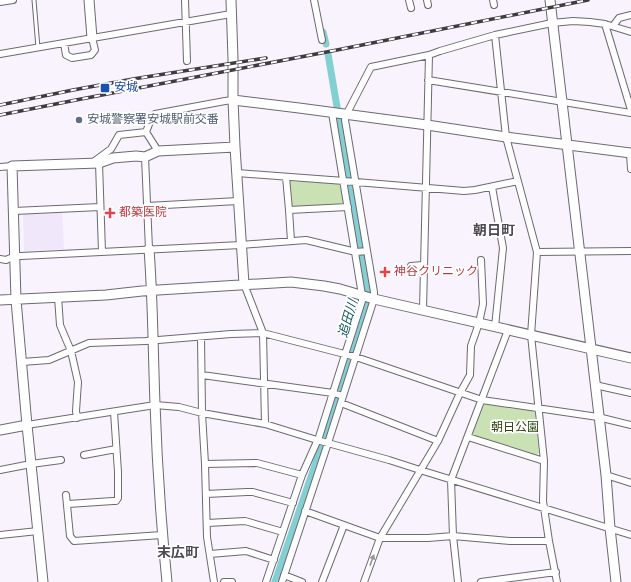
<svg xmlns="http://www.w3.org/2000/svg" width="631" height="582" viewBox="0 0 631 582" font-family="Overpass,'Noto Sans JP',sans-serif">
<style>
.built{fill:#f0e7fb}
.green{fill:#cae1b4}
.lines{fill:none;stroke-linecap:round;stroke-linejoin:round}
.canal{stroke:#82d0d1;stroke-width:7}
.lane-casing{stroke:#6d6873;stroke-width:5}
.street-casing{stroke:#6d6873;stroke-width:8}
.secondary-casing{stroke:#6d6873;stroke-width:11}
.lane{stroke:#fff;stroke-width:3}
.street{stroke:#fff;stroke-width:6}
.secondary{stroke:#fff;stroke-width:9}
.rail-casing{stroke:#3e3b41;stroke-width:3.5}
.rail{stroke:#fff;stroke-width:2;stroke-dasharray:6;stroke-linecap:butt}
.oneway{fill:#969597}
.transit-dot{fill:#1a4fb4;stroke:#fff;stroke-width:1.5}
.service-dot{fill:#5c6f8a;stroke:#fff;stroke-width:1.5}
.health-dot{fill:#e0444e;stroke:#fff;stroke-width:1.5}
.labels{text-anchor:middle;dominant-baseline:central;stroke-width:3.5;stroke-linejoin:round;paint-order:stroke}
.transit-label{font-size:12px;fill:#164399;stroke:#fff;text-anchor:start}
.service-label{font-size:12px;fill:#4e5e75;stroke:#fff;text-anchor:start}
.health-label{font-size:12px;fill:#be3a42;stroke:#fff;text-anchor:start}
.park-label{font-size:12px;fill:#2c440b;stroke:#fff}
.water-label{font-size:13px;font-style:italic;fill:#1b5c5e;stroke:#fff}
.quarter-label{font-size:14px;font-weight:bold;fill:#4d4853;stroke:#fff}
</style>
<rect width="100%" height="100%" fill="#f8f3fd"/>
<path class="built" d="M62 212 64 249 24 251 23 215 25 213Z"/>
<path class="green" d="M290 181 340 184 344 204 291 207Z
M485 404 532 410 535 413 539 453 536 455 473 436 472 434 482 406Z"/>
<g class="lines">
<path class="canal" d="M323 32 326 44
M275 582 349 366 367 305V283L328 54"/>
<defs>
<path id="lane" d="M34 0 38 48"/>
<path id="street" d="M185 0 187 61
M314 0 322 40
M409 0 411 8
M427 0 428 5
M493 0 494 5
M0 2 13 0
M605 24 631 110
M613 26 619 18 631 15
M495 35 506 137 537 252 531 335 544 461 543 501 549 541 557 582
M64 43 66 55 72 58 91 55 95 50 92 38
M0 54 231 14
M428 80 631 113
M146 132 151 119 155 114 225 101 233 100
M630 153 631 169
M145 157 149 249
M92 163 111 149 119 135 146 132 158 151
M99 163 102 252
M0 167 12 166
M237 173 344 181 464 191 475 190 518 181
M286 177 289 210 291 241
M492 187 503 248 495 327
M147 206 238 201
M289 210 348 207
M14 211 100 207
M537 252 631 251
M0 259 6 260 15 256H21L241 245 306 240 356 252 367 251
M411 266 423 265
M244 284 263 333 265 424
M58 297 60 325 71 351 78 382 76 411 77 418
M423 310 429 55
M201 337 202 413 205 464 257 463 302 475
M22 362 49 360 89 343 146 341 231 334 263 333 356 357 482 400 598 417 631 425
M202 375 333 393 343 396
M595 385 631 393
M341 403 438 441
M27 425 155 405 179 407 202 413 265 424 317 440 389 460 420 470 631 535
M468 437 544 461
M84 455 116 449
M205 464 207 537 214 582
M0 470 31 464 61 460
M606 475 631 483
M206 494 247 492H253L293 503
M66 495 70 536 74 541 162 535
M68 504 113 501H116L118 498V472L114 412
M305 511 380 538H428L453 536 510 541H549
M207 523 245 521 283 532
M0 535 38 531
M210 554 246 551 274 560
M284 575 302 582
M224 582H232
M266 582 302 475 319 437 362 301V295L332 113
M282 582 328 443 374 299V292L345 120 346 115 371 67 429 55 440 51 495 35 552 23 573 21 590 22 605 24 631 32
M322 582 344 525
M364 582 380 538 438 441 460 393 470 375 471 346 479 323 483 304 481 260
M458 582 453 536 451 480 508 330
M481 582 556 572"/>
<path id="secondary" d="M89 0 92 38
M231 0 233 59V100L235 147 244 284
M550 0 606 475 610 528 616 582
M233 100 299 108 427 125 506 137 631 153
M149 249C153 301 153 352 155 404 157 463 161 523 167 582
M0 300 106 295 142 291 291 282 324 286 340 289 374 299 631 358
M0 430 27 425
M43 582 27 425 16 300 12 166 99 163 113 158 136 156 145 157 158 151 235 147"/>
</defs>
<use href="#lane" class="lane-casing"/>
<use href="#street" class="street-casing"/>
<use href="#secondary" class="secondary-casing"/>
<use href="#lane" class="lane"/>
<use href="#street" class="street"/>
<use href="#secondary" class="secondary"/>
<defs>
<path id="rail" d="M0 105 73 90 133 79 266 58
M0 115 76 100 337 50 588 0"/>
</defs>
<use href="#rail" class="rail-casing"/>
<use href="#rail" class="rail"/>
</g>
<defs><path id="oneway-solid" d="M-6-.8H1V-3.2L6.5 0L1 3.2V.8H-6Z"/></defs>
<use class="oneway" href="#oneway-solid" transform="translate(372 560) rotate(-70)"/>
<rect class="transit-dot" x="100" y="83" width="10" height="10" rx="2"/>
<circle class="service-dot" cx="79" cy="120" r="4"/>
<g class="health-dot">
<path d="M108 207h4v4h4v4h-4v4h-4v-4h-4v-4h4z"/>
<path d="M383 266h4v4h4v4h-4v4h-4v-4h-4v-4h4z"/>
</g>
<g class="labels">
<g class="transit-label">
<text x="114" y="88">安城</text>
</g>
<g class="service-label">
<text x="87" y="120">安城警察署安城駅前交番</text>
</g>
<g class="health-label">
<text x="119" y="213">都築医院</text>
<text x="394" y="272">神谷クリニック</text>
</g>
<g class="park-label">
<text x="515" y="428">朝日公園</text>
</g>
<g class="water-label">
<text transform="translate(349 319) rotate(-74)">追田川</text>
</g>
<g class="quarter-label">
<text x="494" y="231">朝日町</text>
<text x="178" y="553">末広町</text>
</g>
</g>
</svg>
